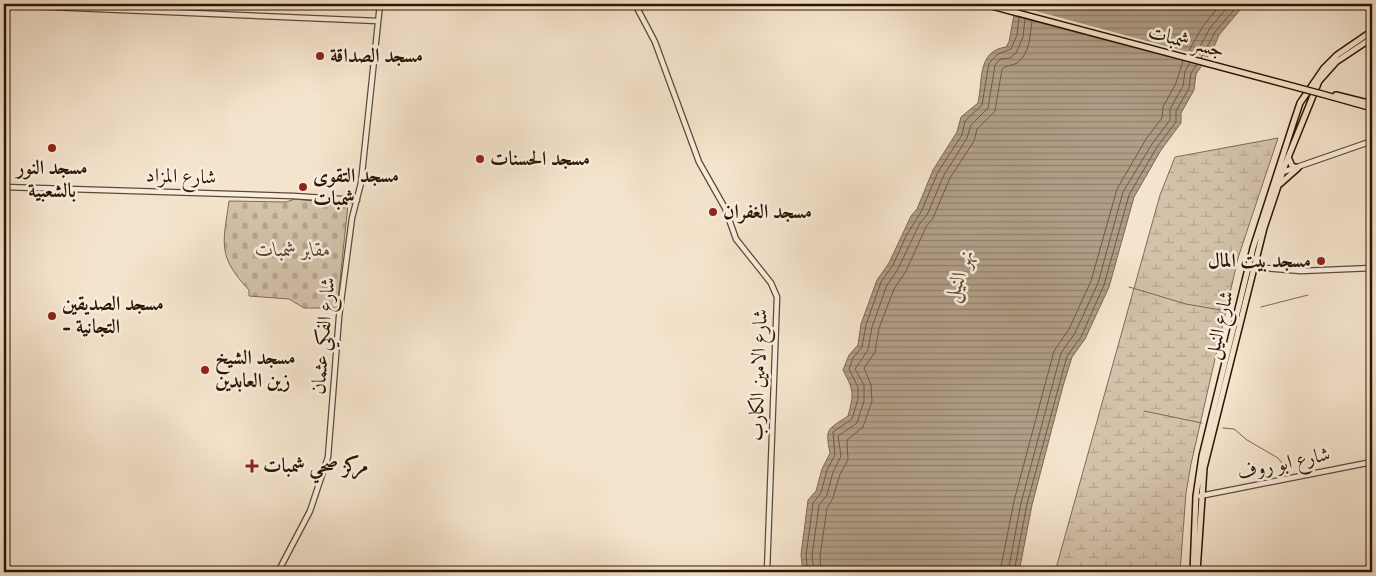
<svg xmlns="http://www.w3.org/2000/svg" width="1376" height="576" viewBox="0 0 1376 576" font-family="'IM FELL English',Amiri,serif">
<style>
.wetland{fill:url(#wetland-marsh);stroke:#806b55}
.cemetery{fill:url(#cemetery-stones);stroke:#806b55}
.water{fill:url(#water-rules);stroke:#7c6751}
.pier{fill:#f5e4cd}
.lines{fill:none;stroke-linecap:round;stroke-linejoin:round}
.shore{stroke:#6e5a44;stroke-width:1}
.stream{stroke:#7c6751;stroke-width:1}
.minor-casing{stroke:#5e4933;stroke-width:7}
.major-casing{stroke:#2c1500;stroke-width:8}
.minor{stroke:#f8edde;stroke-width:4.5}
.major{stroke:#f5e4cd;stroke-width:5}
.major-bridge-casing{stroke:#2c1500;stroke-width:8;stroke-linecap:butt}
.major-bridge{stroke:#f5e4cd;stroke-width:5}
.poi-dot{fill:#8f2418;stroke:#f8edde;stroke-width:2}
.labels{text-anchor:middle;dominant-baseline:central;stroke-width:5;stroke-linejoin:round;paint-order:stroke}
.street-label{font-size:20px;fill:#2c1500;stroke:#f8edde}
.poi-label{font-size:20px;font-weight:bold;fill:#2c1500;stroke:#f8edde;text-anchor:start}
.park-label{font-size:20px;font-style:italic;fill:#5e4933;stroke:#f8edde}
.water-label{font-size:21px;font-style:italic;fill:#614c36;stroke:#f8edde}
</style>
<defs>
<pattern id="wetland-marsh" width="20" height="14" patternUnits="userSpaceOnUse" patternTransform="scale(1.25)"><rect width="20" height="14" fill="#d3c1aa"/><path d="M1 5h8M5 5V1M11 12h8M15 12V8" fill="none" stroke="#b5a590"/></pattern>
<pattern id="cemetery-stones" width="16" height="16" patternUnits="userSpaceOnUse" patternTransform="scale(1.25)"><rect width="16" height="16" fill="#d3c1aa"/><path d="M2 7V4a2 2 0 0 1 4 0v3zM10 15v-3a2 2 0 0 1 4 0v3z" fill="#b5a590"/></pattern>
<pattern id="water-rules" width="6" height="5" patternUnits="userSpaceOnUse" patternTransform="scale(1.25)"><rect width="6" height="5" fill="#b19e87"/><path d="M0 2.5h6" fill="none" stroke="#90806c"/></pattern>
</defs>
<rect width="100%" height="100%" fill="#f5e4cd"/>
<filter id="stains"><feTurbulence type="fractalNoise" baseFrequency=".004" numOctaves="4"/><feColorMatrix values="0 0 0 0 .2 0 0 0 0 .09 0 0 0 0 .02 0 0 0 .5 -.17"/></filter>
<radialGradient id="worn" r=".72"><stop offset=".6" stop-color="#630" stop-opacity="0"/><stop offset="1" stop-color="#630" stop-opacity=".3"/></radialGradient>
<path class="wetland" d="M1278 138 1238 258 1191 464 1186 493 1180 572H1055L1160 195 1175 157Z"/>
<path class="cemetery" d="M295 199 348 205 337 308H304L289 299 249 296V290C217 256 223 244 229 201L286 202Z"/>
<path class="water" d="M1016 4H1245L1219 35 1213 49 1196 74 1194 90 1181 113V123L1161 150 1134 197 1109 287 1085 339 1072 357 1063 386 1032 505 1019 572H803L801 555 808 500 816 491 822 469 830 453C825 428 827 430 848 416 854 393 854 391 843 370L849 355 858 345 861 324 877 280 889 263 911 216 917 209 933 170 957 132 961 117 978 103C983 80 977 51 1006 47L1009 42Z"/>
<path class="pier" d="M1013 5 1210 58 1204 67 1012 15Z"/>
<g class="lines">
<path class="shore" d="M1187 54 1203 26 1221 4
M1195 56 1210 28 1230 4
M1201 58 1215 32 1239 4
M808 572 806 556 813 503 821 493 827 470 835 455 833 432 852 419 858 399V387L849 369 853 358 862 347 866 325 881 282 893 265 906 236 921 212 938 172 962 135 965 121 982 105 989 63 998 54 1011 49 1017 35 1019 17
M814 572 812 556 819 505 827 495 833 472 841 456 838 436 857 423 864 401V385L855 369 868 350 872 327 887 285 898 269 920 223 927 215 944 175 967 138 971 125 988 108 995 65 1000 59 1010 58 1016 53 1023 37 1025 19
M821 572 820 556 827 508 833 498 840 474 848 460 847 440 863 427 872 401 871 385 864 368 875 352 879 328 894 289 906 271 926 227 933 218 950 178 974 141 977 129 995 111 1002 69C1006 65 1012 66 1017 63 1030 54 1030 35 1032 21
M1000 572 1014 501 1054 351 1069 329 1091 281 1117 189 1146 139 1162 118 1163 107 1176 83 1183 61
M1008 572 1021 503 1061 353 1075 333 1098 283 1123 192 1152 144 1170 120V109L1183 86 1185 71 1190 63
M1014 572 1027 504 1067 356 1081 337 1104 285 1129 195 1157 147 1176 122V111L1189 88 1191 73 1197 64"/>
<path class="stream" d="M301 199 350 204
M1129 287 1186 304 1232 312
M1261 307 1308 295
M1144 411 1202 423
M1223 428 1234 429 1247 440 1278 458 1289 472"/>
<defs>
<path id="minor" d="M635 4 655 42 699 162 725 208 736 239 771 283 777 297 767 572
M4 5 378 21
M1280 173 1372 141
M4 187 293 196 357 200
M1253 267 1301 271 1372 268
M1200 496 1372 462
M278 572 310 511 328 457 339 317 352 218 361 183 380 4"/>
<path id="major" d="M1322 94 1372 108
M1336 95 1372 104
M1288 157 1292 166 1298 168
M1280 184 1298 168
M1193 572 1196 496 1202 456 1253 248 1293 124 1300 103 1324 68 1337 55 1372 31
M1197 572 1204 468 1264 228 1285 165 1319 81 1336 62 1372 38"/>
</defs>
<use href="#minor" class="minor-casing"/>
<use href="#major" class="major-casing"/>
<use href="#minor" class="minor"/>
<use href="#major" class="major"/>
<defs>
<path id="major-bridge" d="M984 4 1322 94"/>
</defs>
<use href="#major-bridge" class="major-bridge-casing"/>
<use href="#major-bridge" class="major-bridge"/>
</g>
<g class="poi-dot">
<circle cx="320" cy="56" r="5"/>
<circle cx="52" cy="148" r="5"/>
<circle cx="480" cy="159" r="5"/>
<circle cx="303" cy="187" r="5"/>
<circle cx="713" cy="212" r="5"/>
<circle cx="1321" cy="261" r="5"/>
<circle cx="52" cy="316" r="5"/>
<circle cx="205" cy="370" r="5"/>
<path d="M249.5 458.5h5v5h5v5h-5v5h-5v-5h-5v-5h5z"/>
</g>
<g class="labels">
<g class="street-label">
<text transform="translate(1186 42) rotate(15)">جسر شمبات</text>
<text transform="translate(181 177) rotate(2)">شارع المزاد</text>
<text transform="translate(1220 325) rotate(-77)">شارع النيل</text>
<text transform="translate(324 336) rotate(-85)">شارع الفكي عثمان</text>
<text transform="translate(759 375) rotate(-88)">شارع الامين الكارب</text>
<text transform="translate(1284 464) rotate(-12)">شارع ابو روف</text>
</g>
<g class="poi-label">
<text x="330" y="56">مسجد الصداقة</text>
<text x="490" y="159">مسجد الحسنات</text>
<text x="52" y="168" text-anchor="middle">مسجد النور<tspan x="52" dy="23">بالشعبية</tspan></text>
<text x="313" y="176">مسجد التقوى<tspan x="313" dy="23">شمبات</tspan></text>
<text x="723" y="212">مسجد الغفران</text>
<text x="1311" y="261" text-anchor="end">مسجد بيت المال</text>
<text x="62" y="304">مسجد الصديقين<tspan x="62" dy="23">- التجانية</tspan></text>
<text x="215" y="358">مسجد الشيخ<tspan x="215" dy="23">زين العابدين</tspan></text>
<text x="263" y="466">مركز صحي شمبات</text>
</g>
<g class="park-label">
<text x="293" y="250">مقابر شمبات</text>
</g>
<g class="water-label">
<text transform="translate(960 276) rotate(-71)">نهر النيل</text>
</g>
</g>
<rect width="1376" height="576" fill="none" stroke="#f5e4cd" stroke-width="20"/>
<rect x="5" y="5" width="1366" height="566" fill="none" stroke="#2c1500" stroke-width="2.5"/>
<rect x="10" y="10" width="1356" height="556" fill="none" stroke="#2c1500"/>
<rect width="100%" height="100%" filter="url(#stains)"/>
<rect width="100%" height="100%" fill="url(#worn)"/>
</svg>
